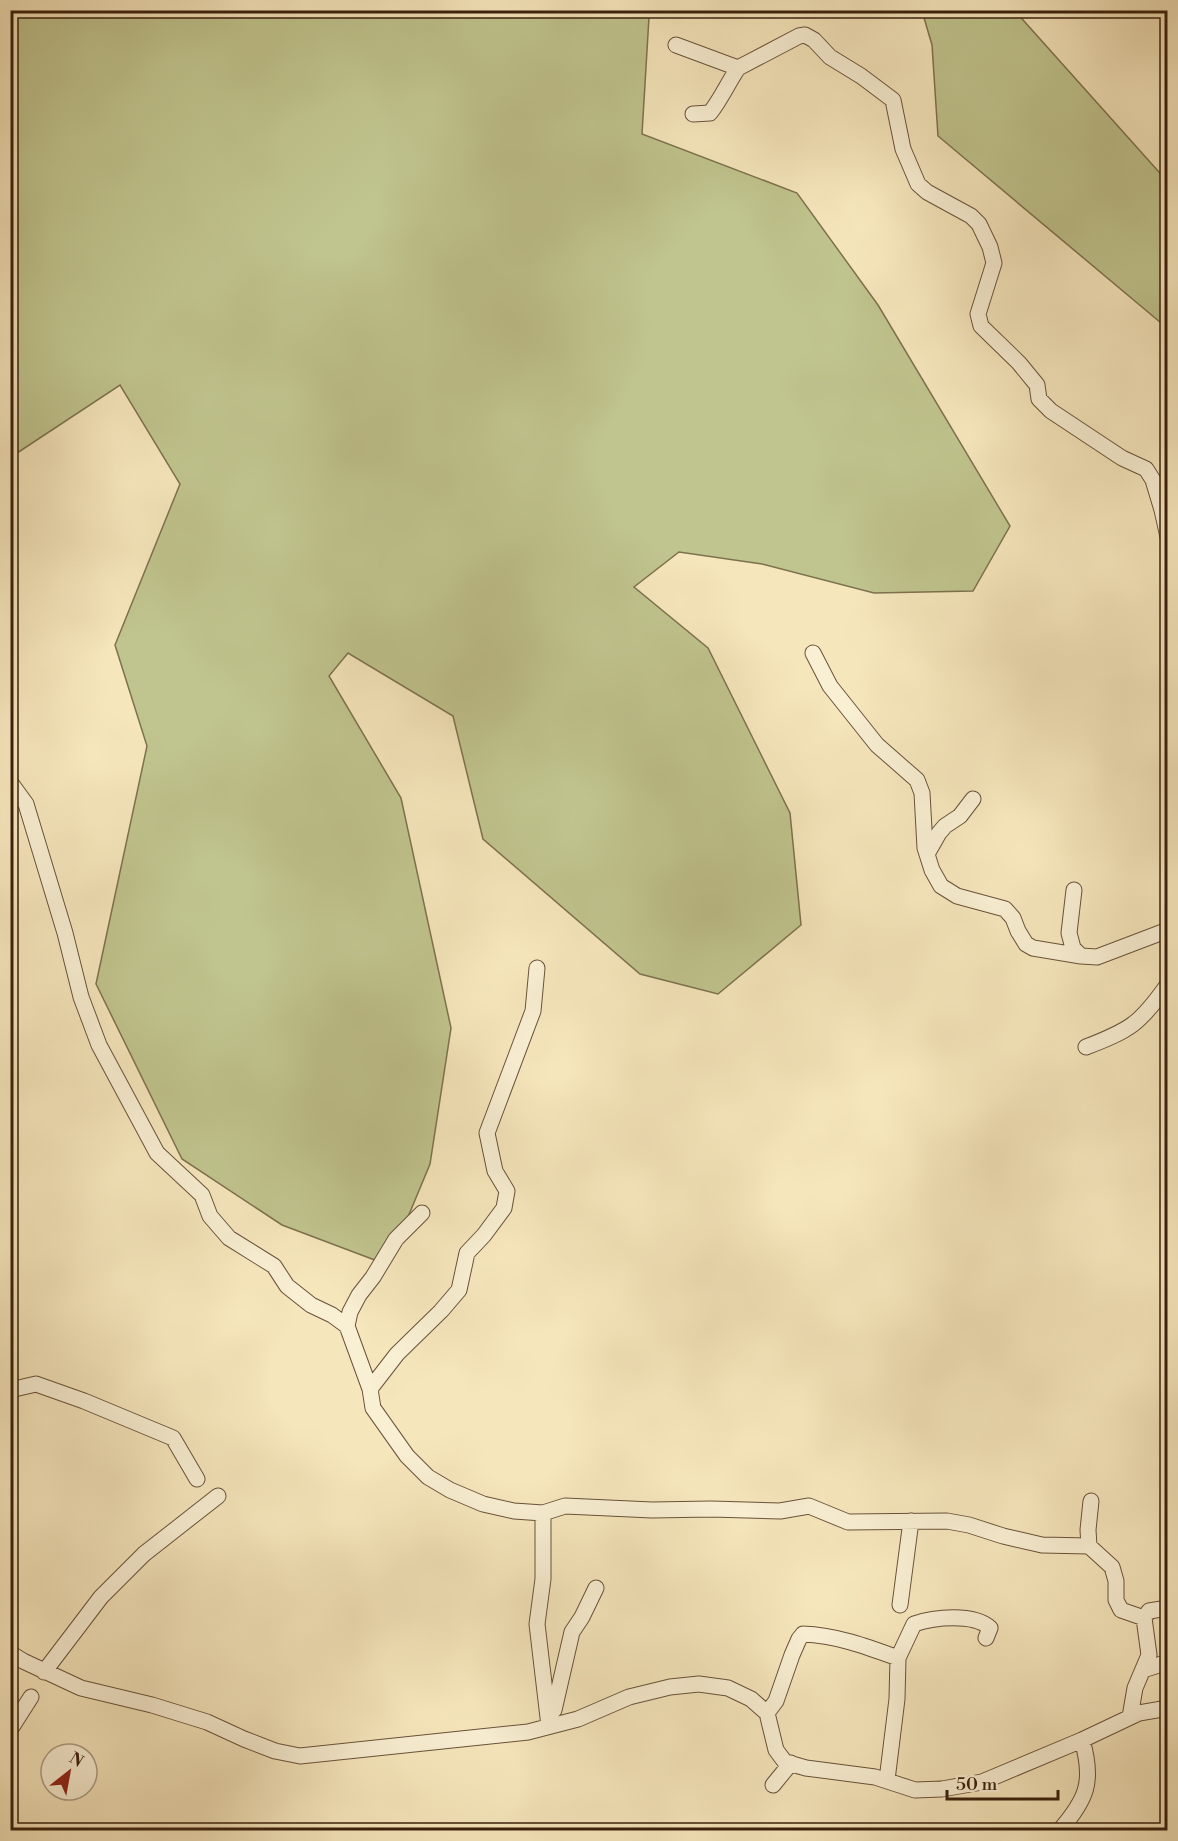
<svg xmlns="http://www.w3.org/2000/svg" width="1178" height="1841" viewBox="0 0 1178 1841" font-family="'Libre Bodoni',serif">
<style>
.green{fill:#c0c48e;stroke:#7d724e;stroke-width:1.5}
.lines{fill:none;stroke-linecap:round;stroke-linejoin:round}
.minor-casing{stroke:#695239;stroke-width:17}
.minor{stroke:#f9efd3;stroke-width:15}
</style>
<rect width="100%" height="100%" fill="#f6e6bc"/>
<filter id="stains"><feTurbulence type="fractalNoise" baseFrequency=".00333" numOctaves="4"/><feColorMatrix values="0 0 0 0 .2 0 0 0 0 .09 0 0 0 0 .02 0 0 0 .5 -.17"/></filter>
<radialGradient id="worn" r=".72"><stop offset=".6" stop-color="#630" stop-opacity="0"/><stop offset="1" stop-color="#630" stop-opacity=".3"/></radialGradient>
<path class="green" d="M11 11H672L649 17 642 134 797 193 878 305 1010 526 973 591 874 593 762 564 679 552 634 587 708 648 790 813 801 925 718 994 640 974 483 839 453 716 348 653 329 676 401 798 451 1028 430 1164 388 1265 282 1225 182 1159 96 984 147 746 115 645 180 484 120 385 11 457Z
M922 11H1015L1167 181V328L938 136 932 45Z"/>
<g class="lines">
<defs>
<path id="minor" d="M676 45 738 68 799 36 805 35 814 40 830 57 861 76 893 100 903 149 918 184 927 192 971 216 979 224 990 247 994 263 978 314 981 326 1019 363 1037 385 1039 399 1051 411 1122 458 1146 469 1153 480 1162 510 1168 537
M693 114 710 113C721 99 728 83 738 68
M813 653 830 686 877 745 917 780 922 793 925 848 932 870 941 886 957 896 1005 909 1013 918 1018 931 1026 944 1033 948 1081 956
M10 782 26 804 65 933 81 997 99 1045 157 1153 202 1195 210 1216 229 1238 274 1266 287 1286 311 1305 332 1315 347 1326 370 1389
M927 854 939 833 945 826 960 816 973 799
M1074 890 1069 933 1073 948 1081 956 1097 957 1168 930
M537 968 533 1011 487 1133 495 1171 507 1191 504 1208 484 1235 467 1253 459 1290 441 1311 397 1354 370 1389 373 1408 407 1456 428 1477 450 1490 483 1504 514 1511 543 1513
M1086 1047C1130 1030 1140 1024 1168 984
M347 1326 350 1312 359 1295 373 1277 396 1239 422 1213
M10 1390 36 1384 84 1401 173 1438 197 1479
M1091 1501 1088 1530 1089 1546 1112 1567 1116 1581V1600L1121 1610 1144 1618
M900 1605 911 1521
M10 1653 23 1661 81 1688 152 1705 207 1722 244 1739 275 1751 300 1756 528 1732 578 1719 629 1697 670 1687 699 1684 728 1688 751 1699 767 1713 776 1750 785 1762 806 1768 875 1777 915 1790 942 1789 982 1782 1082 1740 1139 1713 1168 1708
M1143 1670 1168 1662
M44 1672 101 1597 144 1554 218 1496
M767 1713 776 1701 792 1655 799 1639 803 1634C836 1635 868 1647 898 1658
M548 1716 554 1710 572 1632 582 1617 596 1588
M1130 1717 1135 1688 1149 1655 1144 1618 1149 1611 1168 1608
M549 1726 537 1624 543 1579V1513L565 1506 652 1510 711 1509 780 1511 809 1506 848 1522 947 1521 969 1525 1003 1536 1042 1545 1089 1546
M10 1730 31 1697
M887 1780 897 1699 898 1658 914 1624C934 1617 974 1613 990 1628L986 1638
M773 1785 791 1763
M1060 1830C1087 1799 1094 1781 1082 1740"/>
</defs>
<use href="#minor" class="minor-casing"/>
<use href="#minor" class="minor"/>
</g>
<rect width="1178" height="1841" fill="none" stroke="#f6e6bc" stroke-width="36"/>
<rect x="12" y="12" width="1154" height="1817" fill="none" stroke="#3a200d" stroke-width="3"/>
<rect x="18" y="18" width="1142" height="1805" fill="none" stroke="#3a200d" stroke-width="1.5"/>
<g transform="translate(69 1772) rotate(31)"><circle r="28" fill="#f9efd3" stroke="#ad9c84" stroke-width="1.5"/>
<path d="M0-4.5L10 22L0 15L-10 22Z" fill="#8f2418"/>
<text y="-9" font-size="16" font-weight="bold" text-anchor="middle" fill="#3a200d">N</text>
</g>
<path d="M947 1790v9h111v-9" fill="none" stroke="#3a200d" stroke-width="3"/>
<text x="956" y="1790" font-size="18" fill="#3a200d" stroke="#f9efd3" stroke-width="4.5" paint-order="stroke">50 m</text>
<rect width="100%" height="100%" filter="url(#stains)"/>
<rect width="100%" height="100%" fill="url(#worn)"/>
</svg>
